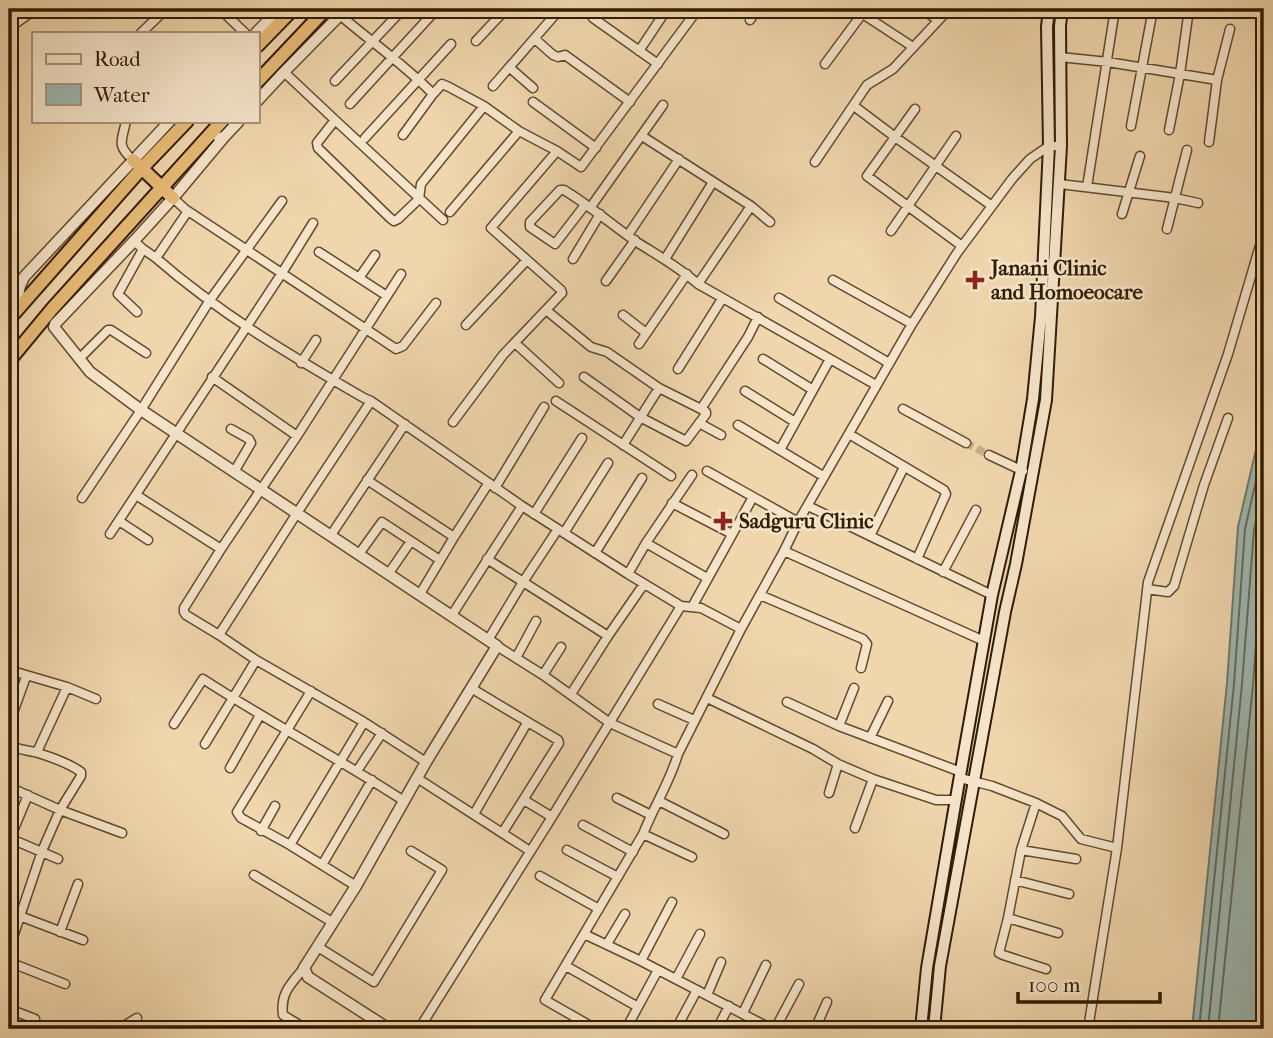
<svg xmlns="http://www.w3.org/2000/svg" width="1273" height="1038" viewBox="0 0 1273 1038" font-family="'IM FELL French Canon',serif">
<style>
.water{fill:#9cb7b2;stroke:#71796b;stroke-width:2}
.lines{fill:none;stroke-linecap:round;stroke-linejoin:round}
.shore{stroke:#666a59;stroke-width:2}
.minor-tunnel{stroke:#cab18a;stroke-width:8;stroke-dasharray:8 4;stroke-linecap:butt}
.minor-casing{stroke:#614a2b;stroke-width:11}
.tertiary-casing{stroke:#614a2b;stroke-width:13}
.secondary-casing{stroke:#311c00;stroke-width:14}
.trunk-casing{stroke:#311c00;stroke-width:16}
.minor{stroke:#f5e4ca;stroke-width:8}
.tertiary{stroke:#f5e4ca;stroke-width:10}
.secondary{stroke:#f5e4ca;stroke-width:10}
.trunk{stroke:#e8bb76;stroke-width:12}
.poi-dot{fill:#8f2418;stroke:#f5e4ca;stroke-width:2.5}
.labels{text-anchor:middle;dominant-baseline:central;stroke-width:5;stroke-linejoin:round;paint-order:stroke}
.poi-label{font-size:21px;font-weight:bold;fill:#311c00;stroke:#f5e4ca;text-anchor:start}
</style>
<rect width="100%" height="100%" fill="#f0d6ad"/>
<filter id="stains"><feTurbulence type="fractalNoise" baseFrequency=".00286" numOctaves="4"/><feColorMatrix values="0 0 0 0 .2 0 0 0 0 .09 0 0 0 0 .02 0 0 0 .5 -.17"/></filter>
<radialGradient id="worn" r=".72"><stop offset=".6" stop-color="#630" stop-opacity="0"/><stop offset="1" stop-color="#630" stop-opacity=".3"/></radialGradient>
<path class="water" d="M1264 415V1029H1192L1227 683 1238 527Z"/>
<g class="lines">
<path class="shore" d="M1199 1029 1234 684 1245 529 1264 446
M1208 1029 1242 684 1254 530 1264 484
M1218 1029 1253 685 1264 531"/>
<path class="minor-tunnel" d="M966 443 989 455"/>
<defs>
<path id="minor" d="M220 9 245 33
M855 9 913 47
M921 9 938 20
M456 12 459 9
M340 15C371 42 404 64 433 94L442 84 449 87 484 106 519 131 557 151 581 167 698 9
M593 18 658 64
M750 20 757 9
M9 28 36 9
M141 33 166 9
M535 39 553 55 558 57 565 55 630 102
M476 41 506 9
M639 51 667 9
M1060 57 1108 62 1217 80
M825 64 862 14
M510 68 533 88
M284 72 335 120 317 143 318 148 390 218 394 221 398 219 419 199 421 184 484 106
M335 81 403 9
M493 86 560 9
M533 102 596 148
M350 104 435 11
M854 106 895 137 992 206
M915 109 867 176 962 246
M335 120 443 220
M126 121C122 141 116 145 133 160
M1131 126 1153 9
M1169 130 1180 74 1189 9
M403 135 433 94
M642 136 751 206 770 222
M365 138 451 44
M1209 142 1217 80 1230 29
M815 162 867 85 893 69 949 9
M1060 184 1175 198 1198 203
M1087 187 1115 9
M173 198 185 209 396 349 403 346 436 303
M585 205 555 244 530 227V222L560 190H564C589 205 611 224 635 241 657 255 679 267 698 284L876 385
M590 208 663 105
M450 212 519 131
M1122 214 1140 156
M1167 229 1187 150
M891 231 956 136
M628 235 679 159
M134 241 143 249 118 294 137 312
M143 249 156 258 188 211
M319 252 387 296
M156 258C219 313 291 356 364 398L371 401 522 506 628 574 681 606 701 608 741 629
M573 259 600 214
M665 259 713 182
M359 278 375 255
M833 280 912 324
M606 281 635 240
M698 284 751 206
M779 298 889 363
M546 310 591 347 607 352 659 388 701 409 706 412V414L686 441 640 417 584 377
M623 315 646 333
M466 325 527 260
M515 343 559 383
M639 344 687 274
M80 358 108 330H111L146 353
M763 359 813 390
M301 363 316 340
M678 369 722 299
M212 377 297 436
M745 391 795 422
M371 401 297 513 219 635 256 660 364 722 426 762
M556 401 671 476
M701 409 748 337 758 317
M903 409 966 443
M453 422 503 355 562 293 561 290 491 228 557 151
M699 423 721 435
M738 425 823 476
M231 429 249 439 251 443 234 472
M849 434 944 490 946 494 917 559
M623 445 659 388
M780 450 830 359
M989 455 1023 471
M707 471 798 522
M367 480 454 537
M495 488 544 407
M136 495 221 549
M82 498 141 410 210 300 282 201
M672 503 732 534
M808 506 992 595
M534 514 582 438
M119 521 148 540
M564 533 608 463
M110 534 282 273 313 223
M331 535 405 424
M870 536 904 467
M646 543 707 578
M784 551 984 641
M595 553 642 478
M359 554 382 522 440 560
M487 559 608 636
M943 572 976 510
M389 573 411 541
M628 574 646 543 692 475
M1147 589 1168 592 1174 586 1204 485 1228 418
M420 594 454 537 488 484
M760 595 863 639 867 644 861 668
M692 607 753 497
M452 615 522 506
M219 635 186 615 184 612V608L221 549 297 436 401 274
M488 640 523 582 558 529
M497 646 543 675 610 723 678 754
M516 658 536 621
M9 670 67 687 96 699
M543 675 561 647
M471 688 558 740 559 743 503 832
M311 691 237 812 241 818 290 845 356 886
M571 694 608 636 644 584
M707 698 813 749 838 764 873 779 936 800H956
M787 702 839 726 961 772
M658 704 694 720
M9 724 26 677
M174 724 203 679C269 722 338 758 404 801
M839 726 854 688
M870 738 888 701
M205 744 256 660
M9 745C18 750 28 750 38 753 51 757 70 764 81 772V776L60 810 42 851 9 949
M37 752 67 687
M9 760 14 748
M230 768 260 715
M357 771 382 733
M417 778 530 851
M960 778 992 786 1036 803 1062 816 1081 839 1117 848
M9 787 60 810 122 833
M829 793 838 764
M617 798 651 815
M524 800 552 817
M659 801 724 834
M1036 803 1021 850 1008 918 999 953 1003 955 1046 969
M474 814 527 723
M583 825 633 852
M855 828 873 779
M261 831 275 806
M643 834 692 857
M9 838 58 859
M9 841 28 795
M290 845 364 722
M567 850 618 877
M1021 850 1076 859
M322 865 372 780
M254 875 332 922
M540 876 599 909
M1015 880 1069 894
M9 912 83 940
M1008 918 1058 933
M60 932 78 884
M584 934 641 961 764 1025 776 1029
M607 944 625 914
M318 947 374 982 442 870 411 851
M641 961 672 902
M9 962 65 984
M566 966 638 1007
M304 968C291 984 280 993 283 1015L306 1029
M676 979 700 934
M707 995 721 962
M9 1009 35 1019
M743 1013 766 965
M119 1029 137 1018
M419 1029 552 817 681 606
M596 1029 545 1000 643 834C654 806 670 782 678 754L741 629 784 551 798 522 912 324 957 253 1012 179 1030 159 1049 146H1061
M626 1029 658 970
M676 1029 697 990
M717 1029 729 1006
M775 1029 799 984
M815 1029 827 1002
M1088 1029 1117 848 1148 582 1228 354 1264 232"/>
<path id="tertiary" d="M256 33 279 9
M257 101 284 72 346 9
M224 137 173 198 134 241 55 324 54 327 90 372 141 410 497 646 426 762 356 886 304 968 308 977 389 1029
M219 138 224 137 239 121
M15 311 20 286 24 277 170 121"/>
<path id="secondary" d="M921 1029 927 968 958 787 992 595 1021 471 1033 399 1041 317 1049 146 1047 27 1049 9
M934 1029 940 966 1005 612 1016 564 1046 400 1061 146 1060 26 1062 9"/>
<path id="trunk" d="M257 46 293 9
M257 82 326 9
M133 160 173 198
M9 319 141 169 187 121
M9 361 52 309 222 121"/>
</defs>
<use href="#minor" class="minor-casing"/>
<use href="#tertiary" class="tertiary-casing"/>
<use href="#secondary" class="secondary-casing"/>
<use href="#trunk" class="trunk-casing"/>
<use href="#minor" class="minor"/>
<use href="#tertiary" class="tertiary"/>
<use href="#secondary" class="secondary"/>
<use href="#trunk" class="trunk"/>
</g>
<g class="poi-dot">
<path d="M971.5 269.5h7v7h7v7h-7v7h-7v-7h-7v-7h7z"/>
<path d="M719.5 510.5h7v7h7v7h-7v7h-7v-7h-7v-7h7z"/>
</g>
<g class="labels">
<g class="poi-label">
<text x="991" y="268">Janani Clinic<tspan x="991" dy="24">and Homoeocare</tspan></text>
<text x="739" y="521">Sadguru Clinic</text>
</g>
</g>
<rect width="1273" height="1038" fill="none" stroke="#f0d6ad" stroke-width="35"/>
<rect x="10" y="10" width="1252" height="1017" fill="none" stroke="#311c00" stroke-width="3.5"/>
<rect x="18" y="18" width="1238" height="1003" fill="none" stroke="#311c00" stroke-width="2"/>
<rect x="32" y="32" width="228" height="91" fill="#f5e4ca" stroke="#a79479" stroke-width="2"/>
<rect x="46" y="54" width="35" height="10" fill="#f5e4ca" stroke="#a79479" stroke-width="2"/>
<text x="94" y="66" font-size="21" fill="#311c00">Road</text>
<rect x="46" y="84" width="35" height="21" fill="#9cb7b2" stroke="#a79479" stroke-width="2"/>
<text x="94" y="102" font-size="21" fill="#311c00">Water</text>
<path d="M1018 992v10h142v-10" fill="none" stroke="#311c00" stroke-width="3.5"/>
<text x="1028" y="992" font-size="21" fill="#311c00" stroke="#f5e4ca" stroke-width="5" paint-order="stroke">100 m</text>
<rect width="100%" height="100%" filter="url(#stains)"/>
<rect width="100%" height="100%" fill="url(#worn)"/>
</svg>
